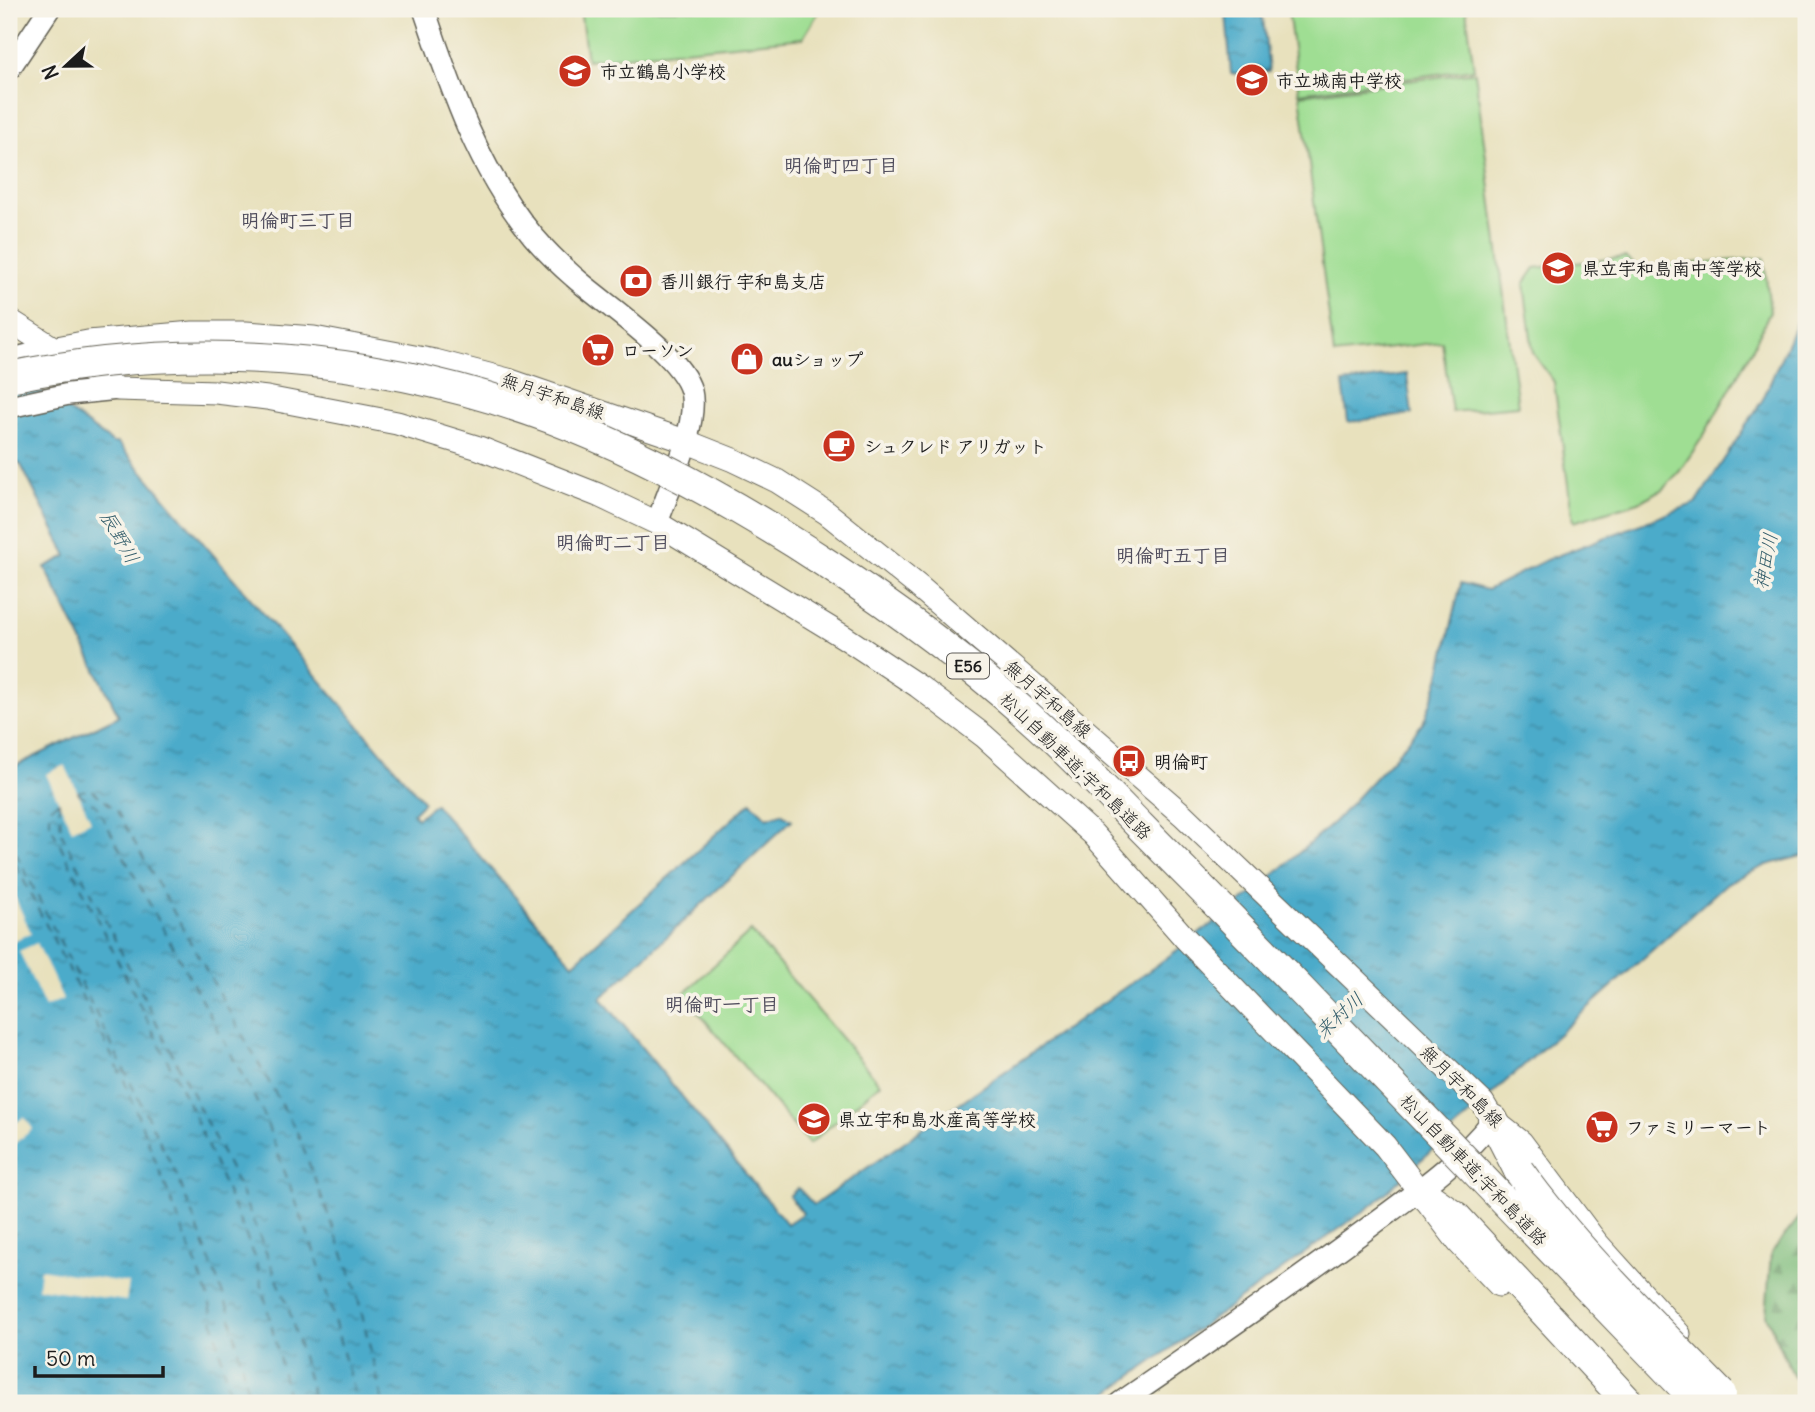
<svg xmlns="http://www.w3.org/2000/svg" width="1815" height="1412" viewBox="0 0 1815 1412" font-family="Delius,'Klee One',sans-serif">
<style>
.forest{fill:url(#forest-firs);stroke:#4e6c4c;stroke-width:2}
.green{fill:#9fde93;stroke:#5e7d58;stroke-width:2}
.water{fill:url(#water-ripples);stroke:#346473;stroke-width:2}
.pier{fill:#e8e1bd}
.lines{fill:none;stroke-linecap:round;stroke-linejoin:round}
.ferry{stroke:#315c6a;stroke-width:2;stroke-dasharray:9 7;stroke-linecap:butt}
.tertiary-casing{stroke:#636154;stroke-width:24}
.secondary-casing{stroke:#636154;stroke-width:25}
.motorway-casing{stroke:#636154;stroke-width:32}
.tertiary{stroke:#fff;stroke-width:21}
.secondary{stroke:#fff;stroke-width:23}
.motorway{stroke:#fff;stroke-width:30}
.motorway-bridge-casing{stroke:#636154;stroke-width:32;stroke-linecap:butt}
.motorway-bridge{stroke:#fff;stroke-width:30}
.labels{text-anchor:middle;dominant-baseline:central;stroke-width:7;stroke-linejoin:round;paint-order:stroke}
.shield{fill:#f7f3e8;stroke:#5e5c59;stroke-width:2}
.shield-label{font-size:16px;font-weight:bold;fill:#1c1c1c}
.poi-label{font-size:18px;font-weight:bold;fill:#1c1c1c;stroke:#f7f3e8;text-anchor:start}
.street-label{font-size:18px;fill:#1c1c1c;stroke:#f7f3e8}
.neighbourhood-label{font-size:19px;font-weight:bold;fill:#4f4c5c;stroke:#f7f3e8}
.water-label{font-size:19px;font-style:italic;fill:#315c6a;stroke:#f7f3e8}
</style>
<defs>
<pattern id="forest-firs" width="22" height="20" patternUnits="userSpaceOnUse" patternTransform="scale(1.75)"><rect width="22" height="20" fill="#7fbd7d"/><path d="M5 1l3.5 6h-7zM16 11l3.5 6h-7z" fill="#679966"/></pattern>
<pattern id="water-ripples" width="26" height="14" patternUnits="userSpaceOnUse" patternTransform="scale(1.75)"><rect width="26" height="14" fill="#4babca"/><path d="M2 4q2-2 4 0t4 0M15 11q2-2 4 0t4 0" fill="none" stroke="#3e8aa3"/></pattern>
</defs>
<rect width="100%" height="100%" fill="#f7f3e8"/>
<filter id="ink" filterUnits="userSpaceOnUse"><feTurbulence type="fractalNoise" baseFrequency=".0143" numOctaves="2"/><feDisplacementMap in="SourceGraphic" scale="14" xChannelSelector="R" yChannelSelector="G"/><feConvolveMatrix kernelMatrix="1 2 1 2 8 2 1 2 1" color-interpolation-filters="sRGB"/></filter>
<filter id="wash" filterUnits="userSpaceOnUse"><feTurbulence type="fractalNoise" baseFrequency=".00686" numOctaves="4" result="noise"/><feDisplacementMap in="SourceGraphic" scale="28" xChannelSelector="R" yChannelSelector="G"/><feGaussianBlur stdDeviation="1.57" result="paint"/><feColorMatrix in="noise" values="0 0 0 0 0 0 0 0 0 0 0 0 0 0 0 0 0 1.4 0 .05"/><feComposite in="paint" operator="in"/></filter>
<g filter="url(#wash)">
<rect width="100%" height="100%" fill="#e8e1bd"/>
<path class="forest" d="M1806 1209V1389L1794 1377 1766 1315 1771 1253Z"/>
<path class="green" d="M580 9H820V10L803 38 587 60Z
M1296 9H1466L1474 69 1299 93 1288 10Z
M1475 72 1518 406 1452 412 1442 342 1334 355 1300 95Z
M1625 257 1638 267 1764 258 1770 311 1753 348 1704 435 1679 472 1663 489 1639 502 1573 522 1554 382 1533 353 1524 284 1535 268Z
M751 931 880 1084 809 1144 683 994Z"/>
<path class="water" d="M1262 9 1269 71 1231 74 1226 13Z
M1806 301V855L1767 865 1727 883 1504 1083 1374 1204 1094 1403H9V769L119 716 45 567 67 556 21 465 9 456V367L113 443H118L424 802 413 813 417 818 435 804 573 964 751 802 767 818 781 813 792 820 601 998 787 1224 803 1213 789 1196 798 1188 814 1205 1157 965 1251 895 1335 821 1396 755 1423 723 1438 683 1461 583 1487 590 1546 560 1696 503 1763 399Z
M1407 374 1412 414 1348 422 1343 383Z"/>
<path class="pier" d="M65 765 91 821 72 830 46 774Z
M9 884 31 933 13 941 9 932Z
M37 943 63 999 45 1007 19 951Z
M24 1117 33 1129 10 1147 9 1128Z
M40 1269 129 1283 126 1301 38 1288Z"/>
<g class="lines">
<path class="ferry" d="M77 792 91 789 117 811 297 1132 355 1285 383 1403
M78 793 96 805 263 1113 318 1262 357 1403
M59 801 61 832 238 1185 287 1303 315 1403
M58 802 50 808V824L190 1106 255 1257 290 1403
M9 839 179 1180 230 1313 250 1403
M9 851 124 1080 208 1295 231 1403"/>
</g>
</g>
<g filter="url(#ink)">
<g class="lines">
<defs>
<path id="tertiary" d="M424 9C451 89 478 170 533 236 546 251 560 265 574 277 604 304 681 354 691 391 699 424 669 489 657 523
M9 69 49 9
M9 360 52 349
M9 407 69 394 118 389
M1120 1403C1202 1347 1284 1290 1364 1231 1409 1197 1459 1164 1493 1120"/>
<path id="secondary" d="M9 320 118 389 216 392 267 398 397 423 479 448 598 495 657 523 844 637 918 686 984 736 1093 834 1184 937 1385 1146 1459 1243 1499 1285
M52 349 88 342 193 333H246L314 338 435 361 508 380 685 441 733 460 777 481 827 513 918 586 1183 815 1483 1103 1493 1120 1521 1142 1596 1242 1679 1334"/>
<path id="motorway" d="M1493 1120 1519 1171
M1418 1190 1455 1216 1629 1403"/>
</defs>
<use href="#tertiary" class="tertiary-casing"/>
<use href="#secondary" class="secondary-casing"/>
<use href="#motorway" class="motorway-casing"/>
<use href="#tertiary" class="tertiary"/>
<use href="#secondary" class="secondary"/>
<use href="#motorway" class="motorway"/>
<defs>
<path id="motorway-bridge" d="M9 377C190 339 379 354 553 419 650 456 742 508 829 565 899 611 966 661 1028 716 1068 751 1104 789 1140 826 1194 881 1248 935 1301 990 1434 1128 1566 1266 1699 1403
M1519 1171C1578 1253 1651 1322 1721 1394"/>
</defs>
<use href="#motorway-bridge" class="motorway-bridge-casing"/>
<use href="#motorway-bridge" class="motorway-bridge"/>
</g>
</g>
<defs>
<symbol id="school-disc" viewBox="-11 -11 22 22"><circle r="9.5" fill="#c8321e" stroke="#f7f3e8"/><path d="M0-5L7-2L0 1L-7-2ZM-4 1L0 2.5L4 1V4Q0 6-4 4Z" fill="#fff"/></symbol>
<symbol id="bank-disc" viewBox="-11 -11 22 22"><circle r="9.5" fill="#c8321e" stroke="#f7f3e8"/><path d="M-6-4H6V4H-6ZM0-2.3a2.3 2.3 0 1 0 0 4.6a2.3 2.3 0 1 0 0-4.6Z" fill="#fff"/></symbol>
<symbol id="supermarket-disc" viewBox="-11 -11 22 22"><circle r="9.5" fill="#c8321e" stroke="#f7f3e8"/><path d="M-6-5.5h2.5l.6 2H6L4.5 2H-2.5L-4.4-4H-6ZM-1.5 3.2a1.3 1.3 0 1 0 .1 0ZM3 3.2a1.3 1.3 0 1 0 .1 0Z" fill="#fff"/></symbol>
<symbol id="shop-disc" viewBox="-11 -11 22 22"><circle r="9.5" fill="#c8321e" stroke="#f7f3e8"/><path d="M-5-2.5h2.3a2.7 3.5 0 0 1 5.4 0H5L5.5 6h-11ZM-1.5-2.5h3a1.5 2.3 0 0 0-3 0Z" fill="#fff"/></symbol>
<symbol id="cafe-disc" viewBox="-11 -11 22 22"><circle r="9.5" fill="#c8321e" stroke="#f7f3e8"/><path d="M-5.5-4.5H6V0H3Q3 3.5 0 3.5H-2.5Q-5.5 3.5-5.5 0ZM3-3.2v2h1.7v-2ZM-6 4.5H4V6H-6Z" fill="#fff"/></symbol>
<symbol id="bus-disc" viewBox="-11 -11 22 22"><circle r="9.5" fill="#c8321e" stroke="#f7f3e8"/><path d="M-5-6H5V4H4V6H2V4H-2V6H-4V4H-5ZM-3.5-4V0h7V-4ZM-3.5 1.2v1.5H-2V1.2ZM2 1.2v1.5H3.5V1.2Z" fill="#fff"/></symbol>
</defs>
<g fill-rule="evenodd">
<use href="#school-disc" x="556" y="52" width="38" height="38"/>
<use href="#school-disc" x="1233" y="61" width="38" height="38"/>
<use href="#school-disc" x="1539" y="249" width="38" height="38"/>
<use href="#bank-disc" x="617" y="262" width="38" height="38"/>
<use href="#supermarket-disc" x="579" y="331" width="38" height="38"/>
<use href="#shop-disc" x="728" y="340" width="38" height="38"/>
<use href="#cafe-disc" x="820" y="427" width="38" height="38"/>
<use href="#bus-disc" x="1110" y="742" width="38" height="38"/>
<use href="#school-disc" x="795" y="1100" width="38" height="38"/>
<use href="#supermarket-disc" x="1583" y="1108" width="38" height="38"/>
</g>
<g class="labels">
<rect class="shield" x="947" y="653.5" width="42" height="25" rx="5"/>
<g class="shield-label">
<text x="968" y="666">E56</text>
</g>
<g class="poi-label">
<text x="600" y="71">市立鶴島小学校</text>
<text x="1276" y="80">市立城南中学校</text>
<text x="1582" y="268">県立宇和島南中等学校</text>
<text x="660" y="281">香川銀行 宇和島支店</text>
<text x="622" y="350">ローソン</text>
<text x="772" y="359">auショップ</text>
<text x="864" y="446">シュクレド アリガット</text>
<text x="1154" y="761">明倫町</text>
<text x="838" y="1119">県立宇和島水産高等学校</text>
<text x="1626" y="1127">ファミリーマート</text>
</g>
<g class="street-label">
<text transform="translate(553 396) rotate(19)">無月宇和島線</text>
<text transform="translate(1048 699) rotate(41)">無月宇和島線</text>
<text transform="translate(1076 766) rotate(44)">松山自動車道;宇和島道路</text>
<text transform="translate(1462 1086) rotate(45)">無月宇和島線</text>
<text transform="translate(1474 1170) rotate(46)">松山自動車道;宇和島道路</text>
</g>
<g class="neighbourhood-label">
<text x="841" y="165">明倫町四丁目</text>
<text x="298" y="220">明倫町三丁目</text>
<text x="613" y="542">明倫町二丁目</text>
<text x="1173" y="555">明倫町五丁目</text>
<text x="722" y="1004">明倫町一丁目</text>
</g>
<g class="water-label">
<text transform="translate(120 537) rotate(60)">辰野川</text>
<text transform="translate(1765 561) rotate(-79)">神田川</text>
<text transform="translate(1339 1015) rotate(-43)">来村川</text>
</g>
</g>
<rect width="1815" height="1412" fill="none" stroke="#f7f3e8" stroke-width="35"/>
<g transform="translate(66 66) rotate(248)" stroke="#f7f3e8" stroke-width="5" paint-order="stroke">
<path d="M0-5L12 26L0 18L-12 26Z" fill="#1c1c1c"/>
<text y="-10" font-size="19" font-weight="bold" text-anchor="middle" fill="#1c1c1c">N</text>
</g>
<path d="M35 1366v10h128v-10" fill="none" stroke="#1c1c1c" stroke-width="3.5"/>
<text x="46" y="1366" font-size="21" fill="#1c1c1c" stroke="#f7f3e8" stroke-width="5" paint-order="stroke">50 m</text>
</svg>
